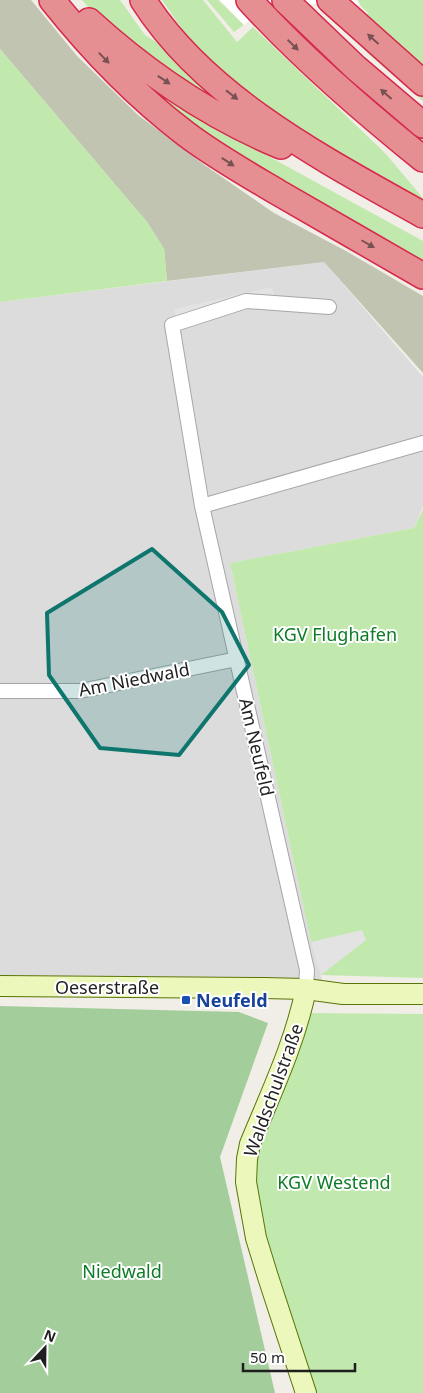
<svg xmlns="http://www.w3.org/2000/svg" width="423" height="1393" viewBox="0 0 423 1393" font-family="'Noto Sans',sans-serif">
<style>
.residential{fill:#dddcdc}
.construction{fill:#c1c4b1}
.grass{fill:#c1e9ad}
.forest{fill:#a3ce9b}
.parking{fill:#e3e3e3}
.pier{fill:#fff}
.lines{fill:none;stroke-linecap:round;stroke-linejoin:round}
.street-casing{stroke:#a6a6a6;stroke-width:16}
.secondary-casing{stroke:#597507;stroke-width:22}
.highway-casing{stroke:#d7294b;stroke-width:28}
.street{stroke:#fff;stroke-width:14}
.secondary{stroke:#ecf8bb;stroke-width:20}
.highway{stroke:#e58f93;stroke-width:25}
.oneway{fill:#785153}
.marked{fill:#0f766e;fill-opacity:0.2;stroke:#0f766e;stroke-width:4;stroke-linejoin:round}
.transit-dot{fill:#1a4fb4;stroke:#fff;stroke-width:2}
.labels{text-anchor:middle;dominant-baseline:central;stroke-width:4;stroke-linejoin:round;paint-order:stroke}
.park-label{font-size:18px;fill:#0e7c27;stroke:#fff}
.street-label{font-size:18px;fill:#1f1f1f;stroke:#fff}
.transit-label{font-size:18px;font-weight:bold;fill:#164399;stroke:#fff;text-anchor:start}
</style>
<rect width="100%" height="100%" fill="#f0eee6"/>
<path class="residential" d="M324 262 423 377V506L414 528 230 563 311 942 324 986 0 982V302Z"/>
<path class="construction" d="M0 0H31L77 56 138 115 203 164 274 213 346 251 423 296V373L324 262 167 281 164 249 147 222 0 49Z"/>
<path class="grass" d="M82 0H120L145 35 158 43 161 41 249 127 103 24Z
M162 0H203L237 42 253 27 385 153 423 198V203C353 161 281 121 217 69 204 57 192 44 179 31L182 29Z
M207 0H218L244 25 234 32Z
M358 0H423V69L366 16 368 13 360 5Z
M270 3H277L412 128 423 137V143L347 79Z
M317 4 323 5 423 94V101L372 57Z
M0 49 147 222 164 249 167 281 0 302Z
M146 85 206 122 423 241V269L231 157Z
M423 509V978L321 975 311 942 230 563 414 528Z
M301 1013 423 1014V1393H308L244 1169Z"/>
<path class="forest" d="M0 1006 239 1012 268 1023 220 1157 275 1393H0Z"/>
<path class="parking" d="M272 287 275 298 177 320 174 309Z
M362 930 366 940 321 975 311 942Z"/>
<path class="pier" d="M220 0H356L360 5 270 3 259 11 244 25Z"/>
<g class="lines">
<defs>
<path id="street" d="M202 506 423 443
M0 691H80L237 659
M306 989 307 970 202 506 172 325 246 301 329 307"/>
<path id="secondary" d="M0 986 264 988 306 989 343 994H423
M306 989C295 1043 271 1093 250 1144L247 1159 246 1182 256 1238 268 1277 306 1393"/>
<path id="highway" d="M52 0C91 49 136 96 186 134 215 156 247 174 279 193 327 221 375 248 423 276
M143 0C205 98 325 160 423 215
M249 0C302 58 362 110 423 159
M285 0 356 68 423 125
M330 0 423 83
M89 21C145 72 211 117 281 146"/>
</defs>
<use href="#street" class="street-casing"/>
<use href="#secondary" class="secondary-casing"/>
<use href="#highway" class="highway-casing"/>
<use href="#street" class="street"/>
<use href="#secondary" class="secondary"/>
<use href="#highway" class="highway"/>
</g>
<defs><path id="oneway-solid" d="M-6-.8H1V-3.2L6.5 0L1 3.2V.8H-6Z" transform="scale(1.25)"/></defs>
<g class="oneway">
<use href="#oneway-solid" transform="translate(373 39) rotate(-138)"/>
<use href="#oneway-solid" transform="translate(293 45) rotate(44)"/>
<use href="#oneway-solid" transform="translate(104 58) rotate(46)"/>
<use href="#oneway-solid" transform="translate(164 80) rotate(34)"/>
<use href="#oneway-solid" transform="translate(386 94) rotate(-139)"/>
<use href="#oneway-solid" transform="translate(232 95) rotate(38)"/>
<use href="#oneway-solid" transform="translate(228 162) rotate(34)"/>
<use href="#oneway-solid" transform="translate(368 244) rotate(30)"/>
</g>
<path class="marked" d="M152 549 222 612 249 665 179 755 100 748 49 675 47 613Z"/>
<rect class="transit-dot" x="181" y="995" width="10" height="10" rx="2.5"/>
<g class="labels">
<g class="park-label">
<text x="335" y="634">KGV Flughafen</text>
<text x="334" y="1182">KGV Westend</text>
<text x="122" y="1271">Niedwald</text>
</g>
<g class="street-label">
<text transform="translate(134 679) rotate(-11)">Am Niedwald</text>
<text transform="translate(257 747) rotate(77)">Am Neufeld</text>
<text x="107" y="987">Oeserstraße</text>
<text transform="translate(273 1090) rotate(-70)">Waldschulstraße</text>
</g>
<g class="transit-label">
<text x="196" y="1000">Neufeld</text>
</g>
</g>
<g transform="translate(45 1348) rotate(22)" stroke="#ffffff" stroke-width="4" paint-order="stroke">
<path d="M0-4L9 19L0 12L-9 19Z" fill="#1f1f1f"/>
<text y="-8" font-size="14" font-weight="bold" text-anchor="middle" fill="#1f1f1f">N</text>
</g>
<path d="M243 1363v8h112v-8" fill="none" stroke="#1f1f1f" stroke-width="2.5"/>
<text x="250" y="1363" font-size="15" fill="#1f1f1f" stroke="#ffffff" stroke-width="4" paint-order="stroke">50 m</text>
</svg>
